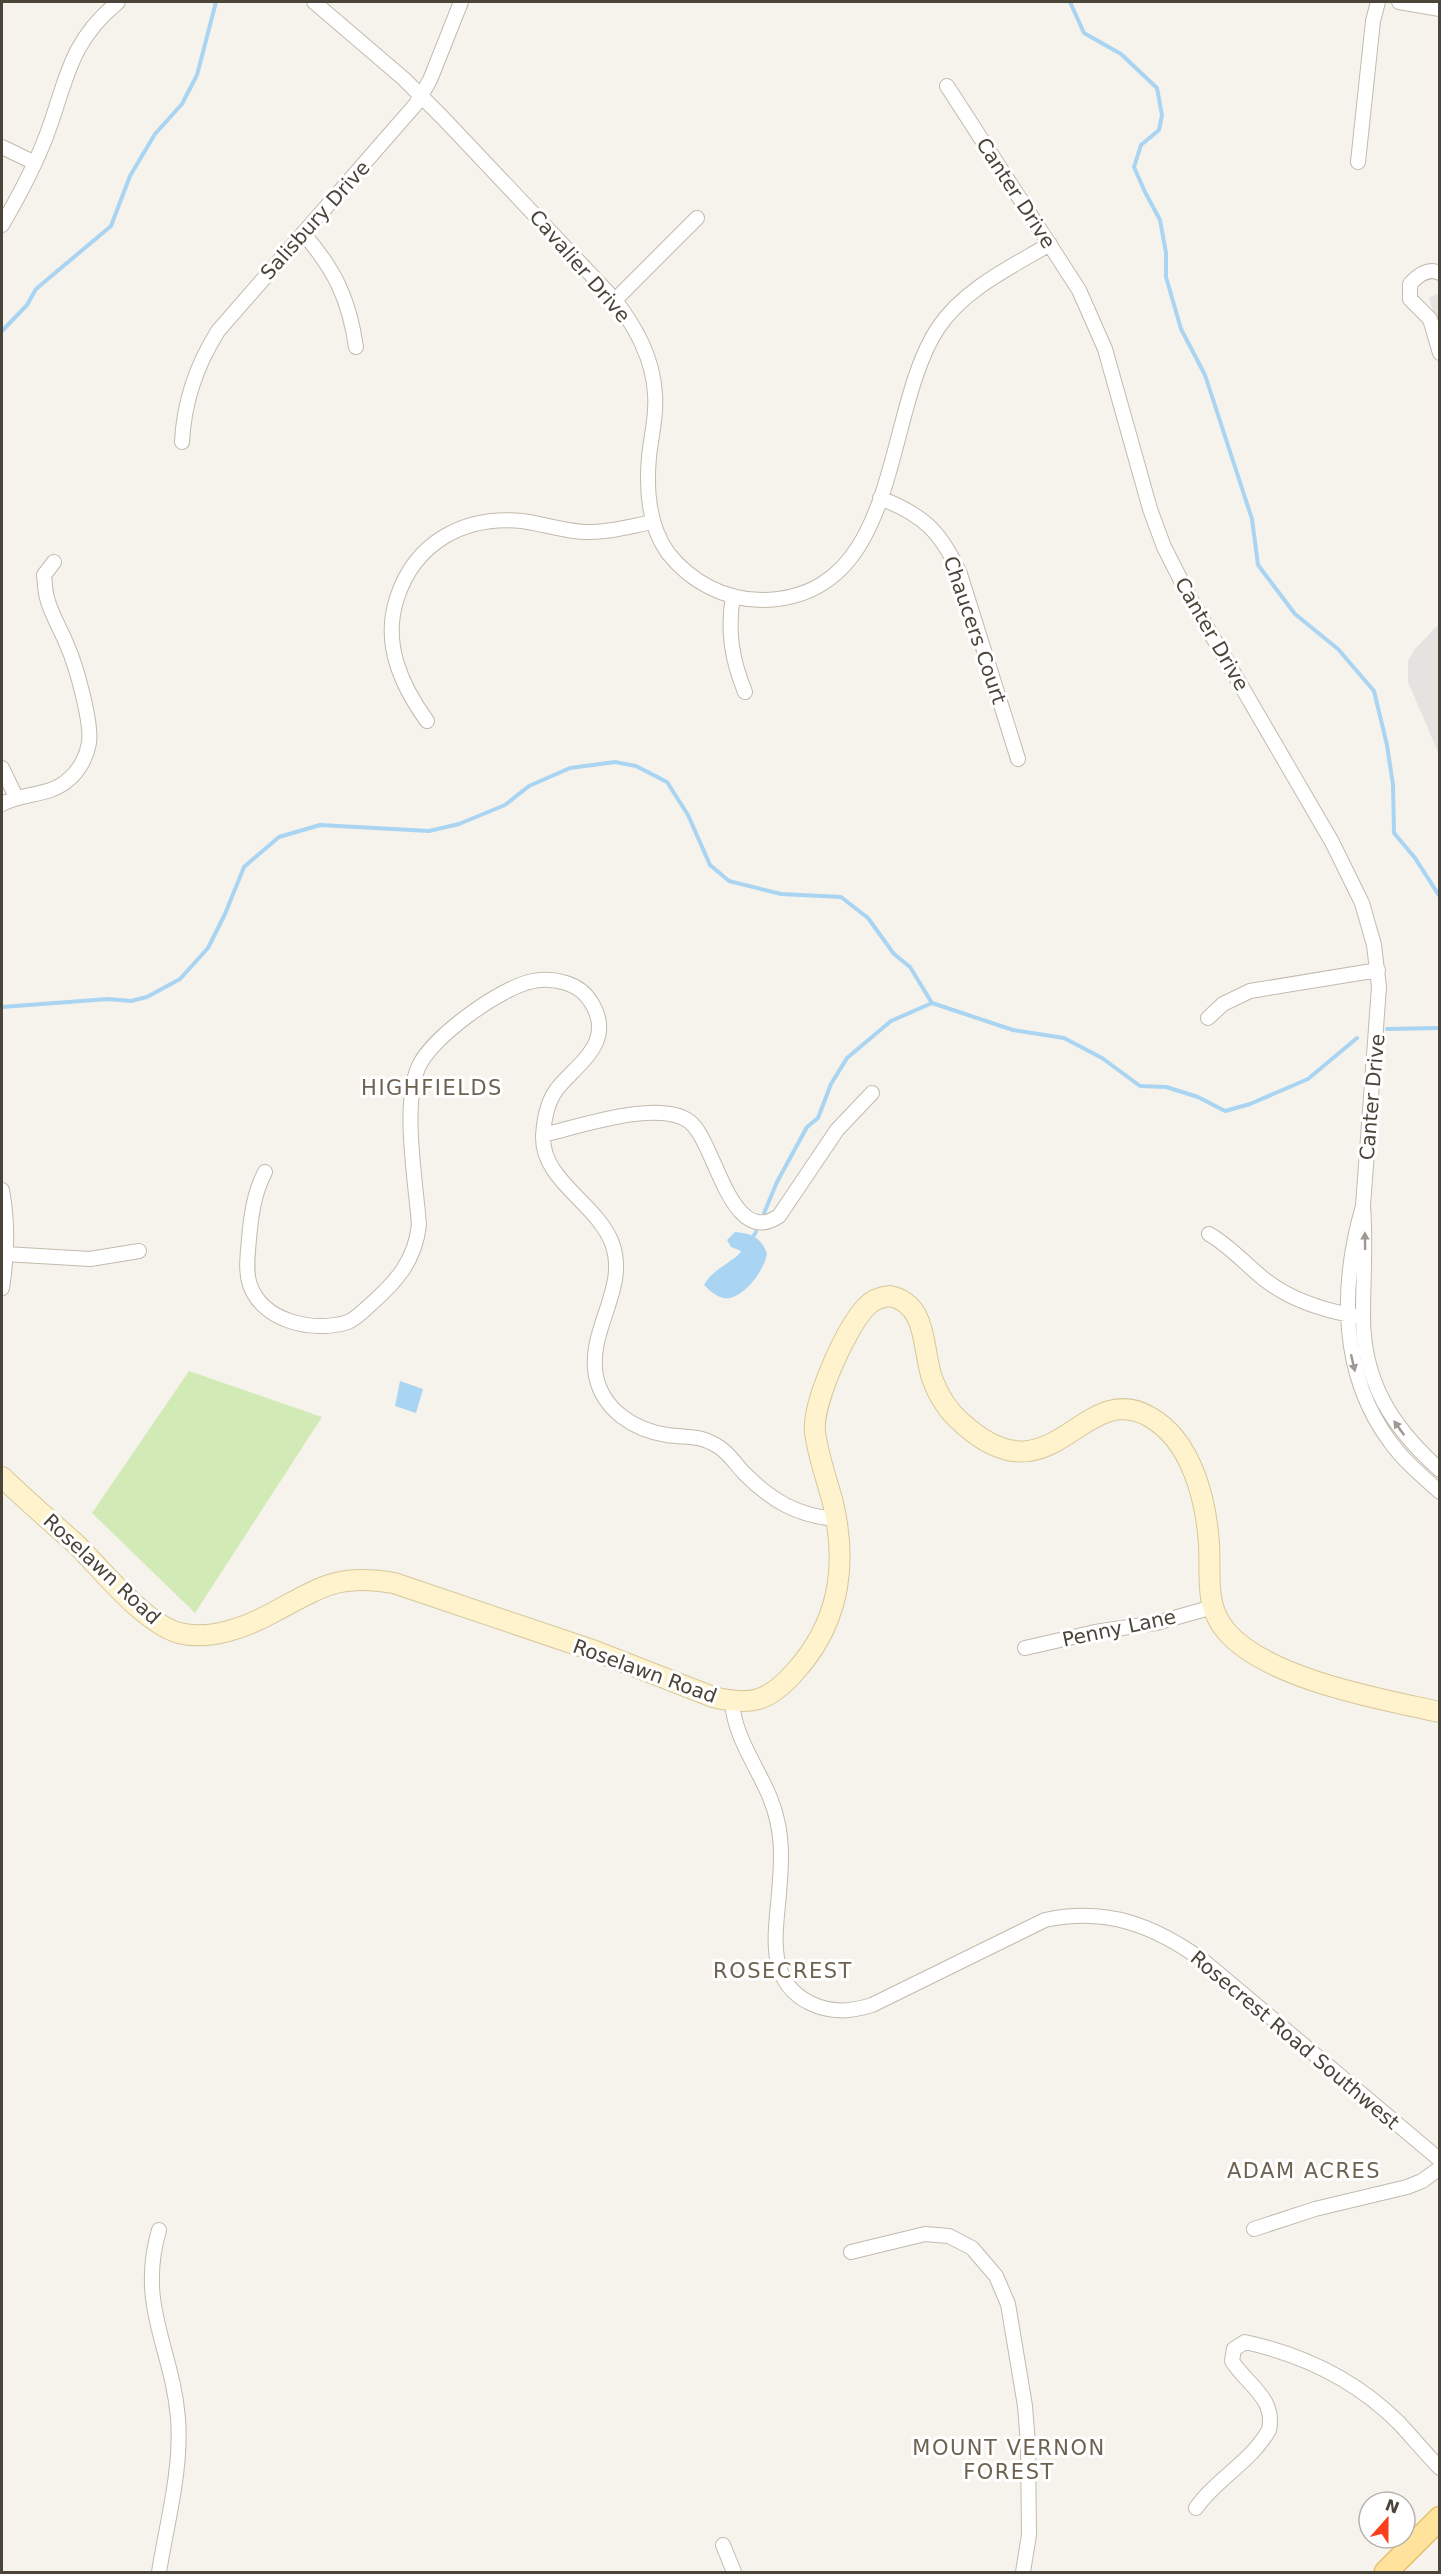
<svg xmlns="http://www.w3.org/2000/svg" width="1441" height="2574" viewBox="0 0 1441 2574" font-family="'DejaVu Sans',sans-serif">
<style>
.green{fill:#d2eab5}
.parking{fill:#e5e3e0}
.water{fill:#a9d4f2}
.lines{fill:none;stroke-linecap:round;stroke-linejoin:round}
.stream{stroke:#a9d4f2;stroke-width:4}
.street-casing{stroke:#c2bbae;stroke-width:16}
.secondary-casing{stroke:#d6c79b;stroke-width:22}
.primary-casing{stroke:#e6c16a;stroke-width:25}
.street{stroke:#fff;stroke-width:14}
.secondary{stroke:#fff3cd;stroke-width:20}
.primary{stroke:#ffe39c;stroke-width:22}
.oneway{fill:#9c9892}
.labels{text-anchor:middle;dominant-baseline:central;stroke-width:6;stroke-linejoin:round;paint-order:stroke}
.street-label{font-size:20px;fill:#4b4439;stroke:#fff}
.neighbourhood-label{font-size:21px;letter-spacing:1.5px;fill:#6e6250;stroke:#fff}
</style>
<rect width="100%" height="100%" fill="#f6f3ec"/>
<path class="green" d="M189 1371 322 1417 195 1613 92 1513Z"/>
<path class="parking" d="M1439 293V330L1429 298Z
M1439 624V754L1408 682V661L1414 650Z"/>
<path class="water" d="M735 1232C751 1233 762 1238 767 1254 764 1270 747 1294 730 1298 720 1300 711 1292 704 1285 713 1268 737 1260 741 1251L731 1247 727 1240Z
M400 1381 423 1389 416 1413 395 1406Z"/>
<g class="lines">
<path class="stream" d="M1070 2 1084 33 1121 54 1157 88 1162 115 1159 130 1141 145 1134 167 1145 192 1160 220 1166 253V277L1181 329 1205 375 1252 519 1258 565 1295 614 1338 649 1374 691 1387 745 1393 785 1394 833 1415 858 1440 897
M2 331 27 305 36 289 111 226 130 176 155 134 182 104 197 75 216 2
M2 1007 108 999 131 1001 147 997 180 979 208 948 225 914 244 867 279 837 320 825 429 831 459 824 505 805 529 786 570 768 615 762 636 766 667 782 688 815 710 865 729 881 781 894 841 897 868 918 894 954 910 967 932 1003 1013 1030 1064 1038 1102 1058 1140 1086 1166 1087 1198 1097 1225 1111 1250 1104 1308 1079 1357 1038
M1387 1029 1440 1028
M764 1213 777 1182 807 1127 818 1118 831 1084 847 1058 891 1021 932 1003
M751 1240 756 1232"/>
<defs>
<path id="street" d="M314 2 404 79 443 118 615 300C636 328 653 358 655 394 657 416 651 436 649 457 646 490 648 525 668 553 691 582 725 600 762 600 903 598 882 413 938 328 964 289 1011 267 1050 244
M1399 2 1440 9
M947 86 1079 290 1105 349 1150 509 1164 547 1190 598 1332 842 1362 903 1374 945 1379 987 1363 1206
M2 147 35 163
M1358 162 1373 21 1378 2
M2 225C19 196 35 166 47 134 67 80 69 42 118 2
M303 233C335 270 349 299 356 347
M1440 273C1428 267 1418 275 1410 284V299L1430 319 1440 353
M615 300 697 218
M182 442C184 401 196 366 218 331L416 104 430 80 461 2
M880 498C924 515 941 532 960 574L1018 759
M733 596C727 631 732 660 745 692
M427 721C401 685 382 643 397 598 415 542 465 515 522 521 543 524 564 531 585 532 608 533 631 526 653 522
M2 768 16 797
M2 804C24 792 50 797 69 779 79 771 87 756 89 743 92 722 76 665 67 645 61 630 51 614 47 598 45 591 45 583 44 575L54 562
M1208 1018 1223 1004 1250 991 1378 970
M543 1135C578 1127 661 1098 690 1122 716 1143 730 1249 779 1216L837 1130 872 1093
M265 1172C254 1193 251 1216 249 1239 248 1253 245 1271 250 1285 263 1322 314 1333 348 1322 357 1318 363 1311 370 1305 396 1282 415 1261 419 1225 416 1183 402 1106 418 1068 430 1038 501 987 533 981 554 977 580 983 591 1002 616 1042 578 1063 557 1089 547 1102 544 1120 543 1136 542 1181 596 1202 612 1243 629 1289 587 1329 596 1376 603 1410 634 1430 667 1435 688 1438 699 1434 719 1447 730 1454 736 1465 745 1474 772 1501 798 1516 836 1519
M2 1190C8 1222 7 1256 2 1288
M1209 1234C1230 1246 1245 1264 1264 1279 1290 1300 1322 1310 1355 1316
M5 1254 90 1259 139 1251
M1440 1470C1392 1427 1363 1382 1363 1316 1363 1279 1366 1243 1363 1206 1340 1285 1339 1374 1391 1443 1405 1462 1422 1476 1440 1492
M1025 1648 1095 1632 1156 1623 1213 1607
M732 1702C735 1745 768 1778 777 1820 783 1844 781 1868 779 1893 776 1932 765 1981 810 2003 831 2013 850 2012 872 2005L1045 1920C1107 1907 1154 1925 1205 1962L1440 2160
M1254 2229 1315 2209 1407 2187 1422 2181 1440 2168
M851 2252 925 2234 949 2236 972 2248 996 2276 1008 2304 1025 2406 1028 2444 1029 2535 1023 2572
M1196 2508C1216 2479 1251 2462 1269 2430 1276 2398 1247 2385 1232 2361L1234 2349 1245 2342C1304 2355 1356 2380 1399 2423 1413 2438 1426 2454 1440 2468
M723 2545 734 2572
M159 2572C167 2522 182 2469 178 2418 172 2347 137 2306 159 2230"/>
<path id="secondary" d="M2 1477C26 1500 51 1522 76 1544 102 1570 144 1623 179 1633 210 1641 247 1627 274 1612 321 1587 339 1573 394 1583L595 1651 713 1697C750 1706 768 1702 794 1673 839 1624 848 1567 833 1503 827 1480 818 1456 815 1432 812 1403 846 1328 866 1307 872 1300 881 1297 890 1296 928 1304 922 1348 932 1378 938 1395 948 1411 962 1423 1053 1506 1082 1377 1150 1417 1192 1441 1206 1500 1209 1544 1211 1575 1204 1605 1226 1631 1267 1679 1380 1699 1440 1712"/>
<path id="primary" d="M1386 2572 1440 2518"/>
</defs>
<use href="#street" class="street-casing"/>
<use href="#secondary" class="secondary-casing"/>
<use href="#primary" class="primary-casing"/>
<use href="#street" class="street"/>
<use href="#secondary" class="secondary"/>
<use href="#primary" class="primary"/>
</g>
<defs><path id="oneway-solid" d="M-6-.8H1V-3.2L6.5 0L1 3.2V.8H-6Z" transform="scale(1.5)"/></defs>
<g class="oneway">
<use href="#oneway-solid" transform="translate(1365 1241) rotate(-91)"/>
<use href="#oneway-solid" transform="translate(1353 1363) rotate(77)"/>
<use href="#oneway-solid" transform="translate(1399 1428) rotate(-126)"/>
</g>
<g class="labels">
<g class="street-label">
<text transform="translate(1016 193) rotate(57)">Canter Drive</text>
<text transform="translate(315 220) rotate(-48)">Salisbury Drive</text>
<text transform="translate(580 266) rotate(49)">Cavalier Drive</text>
<text transform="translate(975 630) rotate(71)">Chaucers Court</text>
<text transform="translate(1212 634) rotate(60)">Canter Drive</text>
<text transform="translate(1372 1097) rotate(-85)">Canter Drive</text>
<text transform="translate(102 1569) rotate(43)">Roselawn Road</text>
<text transform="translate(1119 1628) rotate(-12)">Penny Lane</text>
<text transform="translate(645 1671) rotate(20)">Roselawn Road</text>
<text transform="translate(1295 2040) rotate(40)">Rosecrest Road Southwest</text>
</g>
<g class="neighbourhood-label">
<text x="432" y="1088">HIGHFIELDS</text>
<text x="783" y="1971">ROSECREST</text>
<text x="1304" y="2171">ADAM ACRES</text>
<text x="1009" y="2448">MOUNT VERNON<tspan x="1009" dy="24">FOREST</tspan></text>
</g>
</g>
<rect width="1441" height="2574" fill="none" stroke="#4b4439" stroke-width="6"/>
<g transform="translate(1387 2520) rotate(21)"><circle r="28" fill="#ffffff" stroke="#b7b4b0" stroke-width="1.5"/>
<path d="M0-4.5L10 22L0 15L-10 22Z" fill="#fc3f1d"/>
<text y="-9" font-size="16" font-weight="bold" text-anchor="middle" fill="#4b4439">N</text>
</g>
</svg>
